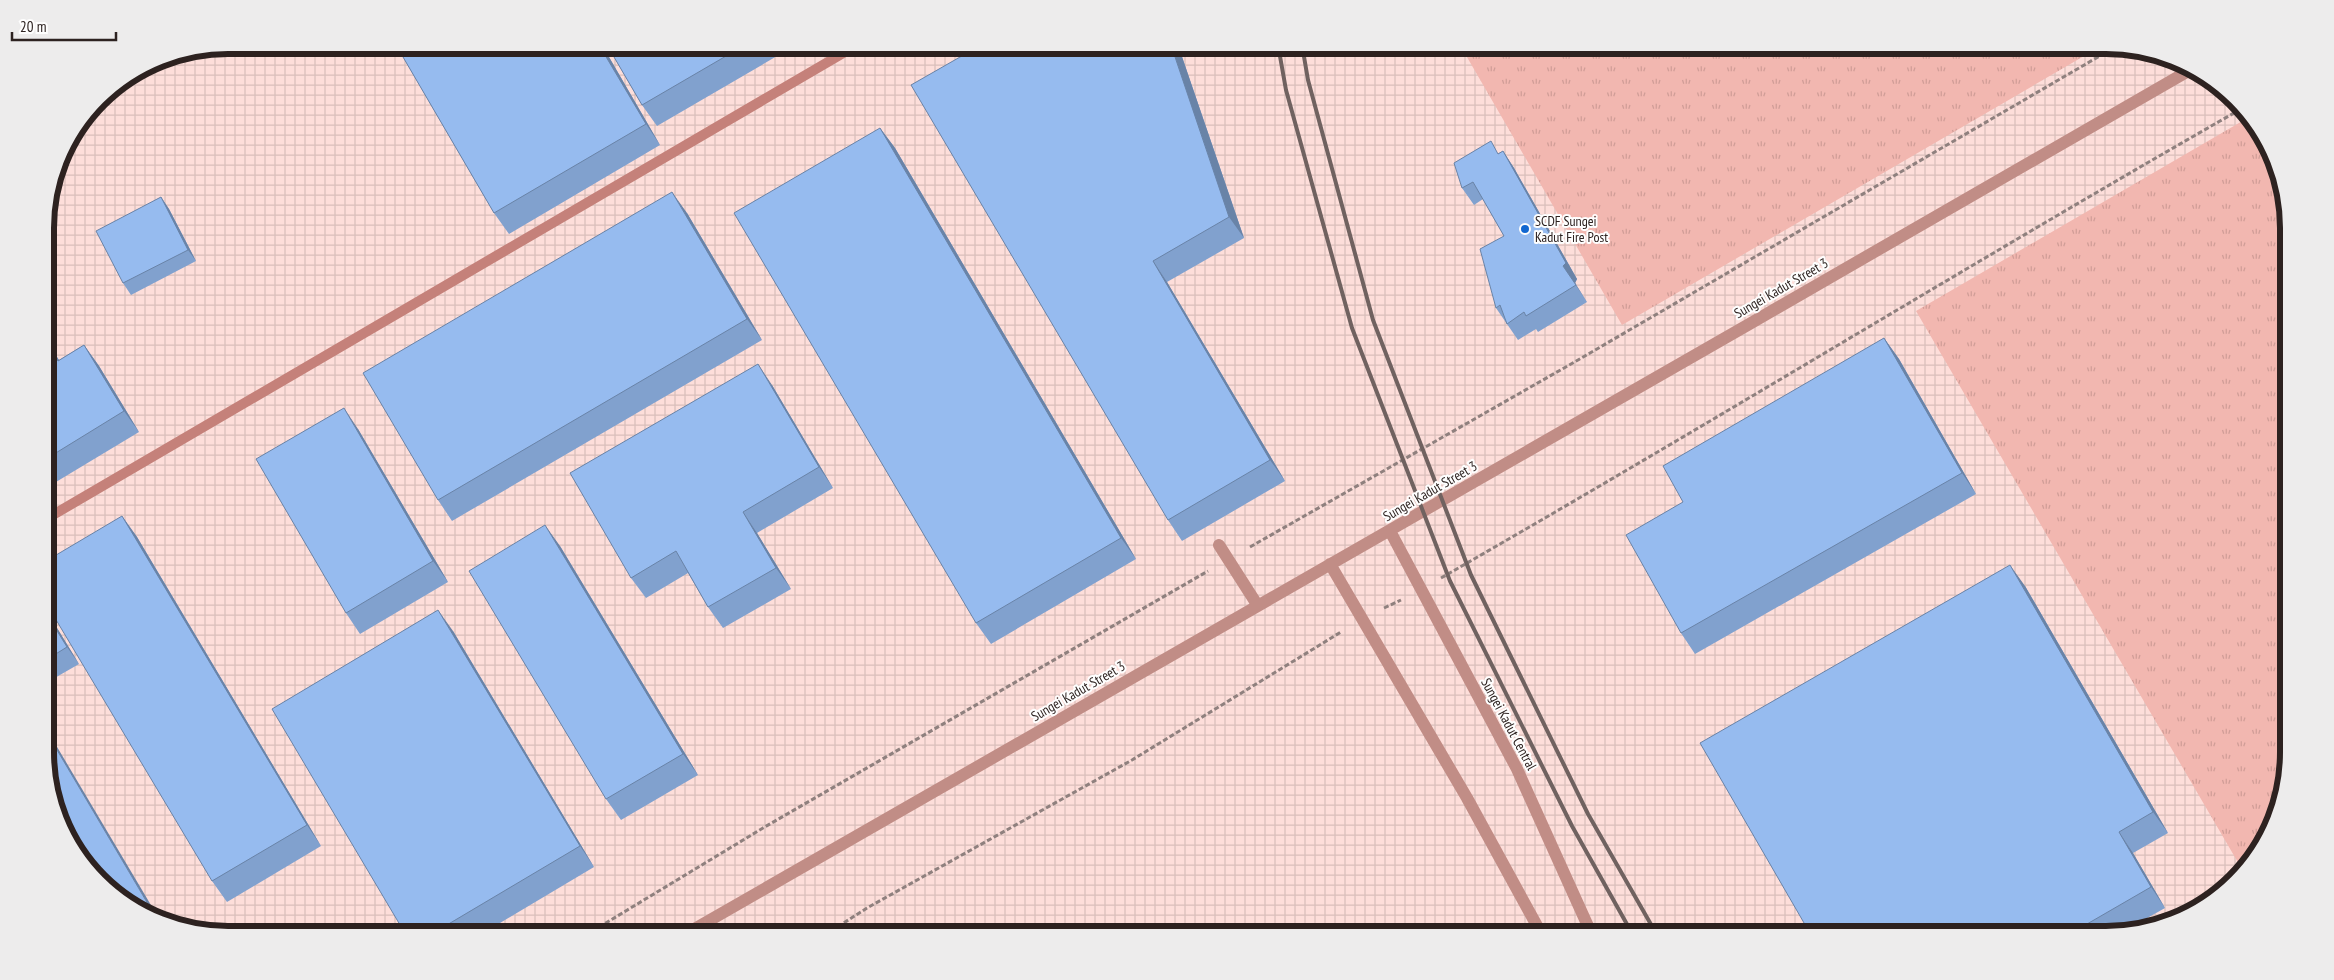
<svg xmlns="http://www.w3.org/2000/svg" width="2334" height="980" viewBox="0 0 2334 980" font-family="'PT Sans Narrow',sans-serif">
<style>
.industrial{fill:url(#industrial-grid)}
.grass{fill:url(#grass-tufts)}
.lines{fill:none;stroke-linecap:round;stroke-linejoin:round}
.stream{stroke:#c5817a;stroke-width:10}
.path{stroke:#8f807e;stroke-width:3;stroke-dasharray:5 2.5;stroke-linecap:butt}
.minor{stroke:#c18d86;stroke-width:12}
.rail{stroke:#706260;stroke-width:4}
.wall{fill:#81a1ce}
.shaded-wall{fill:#6983a7}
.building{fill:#96bbef;stroke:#6983a7}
.poi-dot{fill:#1167d0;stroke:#fefefe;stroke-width:2}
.labels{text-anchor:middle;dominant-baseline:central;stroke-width:4;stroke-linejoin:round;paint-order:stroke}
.poi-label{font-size:14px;fill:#2d2220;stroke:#fefefe;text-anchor:start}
.street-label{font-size:14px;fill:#2d2220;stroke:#fefefe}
.rim{fill:none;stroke:#2d2220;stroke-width:6}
</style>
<defs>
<pattern id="industrial-grid" width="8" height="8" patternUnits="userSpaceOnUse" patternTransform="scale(1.25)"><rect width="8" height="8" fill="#fddeda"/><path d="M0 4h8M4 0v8" fill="none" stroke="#d9bebb"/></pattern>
<pattern id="grass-tufts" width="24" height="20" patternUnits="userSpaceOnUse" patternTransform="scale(1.25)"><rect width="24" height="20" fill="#f2b7b0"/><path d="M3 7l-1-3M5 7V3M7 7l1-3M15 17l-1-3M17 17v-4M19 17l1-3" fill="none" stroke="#d09d97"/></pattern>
</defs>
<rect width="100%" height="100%" fill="#feebe9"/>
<path class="industrial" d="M228 45H2106L2176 59 2251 116 2275 158 2287 205 2289 752 2275 822 2251 864 2208 904 2165 925 2117 935H228L158 921 47 776 45 216 64 147 107 91 158 59Z"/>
<path class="grass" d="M1460 45H2103L1622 325Z
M2251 116 2275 158 2287 205 2289 752 2275 822 2251 864 2243 871 1916 311Z"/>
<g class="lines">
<path class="stream" d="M46 519 857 45"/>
<path class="path" d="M1250 547 1578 360 2115 47
M1441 578C1710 424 1973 262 2241 109
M1384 608 1401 600
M586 935 763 828 1208 571
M825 935 867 908 1132 760 1341 632"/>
<path class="minor" d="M1390 531 1517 769 1592 935
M1219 545 1258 606
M1330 564 1467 798 1542 935
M684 935C1186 646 1689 360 2190 70"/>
<path class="rail" d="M1278 45 1286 90 1352 328 1450 581 1572 826 1633 935
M1302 45 1308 80 1373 320 1471 575 1588 814 1657 935"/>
</g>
<path class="wall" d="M396 45H602L660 145 509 234 494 213Z
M607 45H796L657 126 642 105Z
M981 45H1178L1244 238 1167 282 1285 481 1182 541 1168 520Z
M880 128 895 148 1136 559 991 644 976 623Z
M1503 151 1514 168 1577 279 1575 283 1587 302 1538 332 1536 329 1518 340 1496 308 1504 236 1483 199 1474 205 1462 188 1499 153Z
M161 197 169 209 196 261 131 295 123 283Z
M687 213 762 340 452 521 438 500Z
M1884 338 1899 359 1976 494 1695 654 1681 633 1683 502Z
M46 340 59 360 84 345 99 366 139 432 46 488Z
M772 385 833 488 757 533 791 589 723 628 708 607 688 573 646 598 631 578Z
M358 429 448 582 360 634 346 613Z
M122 516 137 537 321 846 227 902 212 881Z
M560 546 698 775 621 820 606 799Z
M2025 586 2168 833 2133 853 2165 908 2117 935H1811Z
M46 610 79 664 46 683Z
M453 631 594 867 480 935H406Z"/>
<path class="shaded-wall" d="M599 45H602L660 145 646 124Z
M1171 45H1178L1244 238 1229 217Z
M880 128 895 148 1136 559 1121 538Z
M1503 151 1514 168 1577 279 1575 283 1587 302 1563 266Z
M672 192 687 213 762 340 747 319Z
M161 197 169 209 196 261 188 250Z
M1153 261 1167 282 1285 481 1270 460Z
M1884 338 1899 359 1976 494 1962 473Z
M46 340 53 351 73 382 58 361 46 341Z
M84 345 99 366 139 432 124 411Z
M758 364 772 385 833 488 819 467Z
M344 408 358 429 448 582 433 561Z
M743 512 757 533 791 589 776 568Z
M122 516 137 537 321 846 307 825Z
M545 525 560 546 698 775 683 754Z
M2010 565 2025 586 2168 833 2153 812Z
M46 610 79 664 67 647 46 613Z
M438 610 453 631 594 867 580 846Z
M47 730 161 922 158 921 47 733Z
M2119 832 2133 853 2165 908 2151 887Z"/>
<path class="building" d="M396 45H599L646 124 494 213Z
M607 45H745L642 105Z
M981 45H1171L1229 217 1153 261 1270 460 1168 520 911 85Z
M880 128 1121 538 976 623 734 213Z
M1491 141 1498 154 1503 151 1566 263 1563 266 1576 285 1526 316 1524 312 1507 324 1500 305 1496 308 1480 249 1504 236 1473 182 1462 188 1454 163Z
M672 192 747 319 438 500 363 373Z
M161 197 188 250 123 283 96 231Z
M1884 338 1962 473 1681 633 1626 535 1683 502 1663 466Z
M46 341 58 361 84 345 124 411 46 459Z
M758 364 819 467 743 512 776 568 708 607 676 551 631 578 570 473Z
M344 408 433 561 346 613 256 459Z
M122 516 307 825 212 881 46 603V561Z
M545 525 683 754 606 799 469 571Z
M2010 565 2153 812 2119 832 2151 887 2068 935H1811L1700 743Z
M438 610 580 846 430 935H406L272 709Z
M46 613 67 647 46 660Z
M47 733 158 921 83 864 47 776Z"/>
<circle class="poi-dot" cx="1525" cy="229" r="5"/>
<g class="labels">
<g class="poi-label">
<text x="1535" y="221">SCDF Sungei<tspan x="1535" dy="16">Kadut Fire Post</tspan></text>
</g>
<g class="street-label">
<text transform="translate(1781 288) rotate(-30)">Sungei Kadut Street 3</text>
<text transform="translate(1430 491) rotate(-30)">Sungei Kadut Street 3</text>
<text transform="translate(1078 691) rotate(-30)">Sungei Kadut Street 3</text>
<text transform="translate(1509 724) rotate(62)">Sungei Kadut Central</text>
</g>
</g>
<path d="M0 0H2334V980H0ZM228 54H2106A174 174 0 0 1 2280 228V752A174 174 0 0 1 2106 926H228A174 174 0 0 1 54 752V228A174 174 0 0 1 228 54Z" fill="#edecec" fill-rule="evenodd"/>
<path class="rim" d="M228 54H2106A174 174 0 0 1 2280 228V752A174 174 0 0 1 2106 926H228A174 174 0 0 1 54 752V228A174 174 0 0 1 228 54Z"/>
<path d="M12 32v8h104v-8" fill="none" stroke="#2d2220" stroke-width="2.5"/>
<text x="20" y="32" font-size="15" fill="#2d2220" stroke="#fefefe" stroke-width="4" paint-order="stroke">20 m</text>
</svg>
